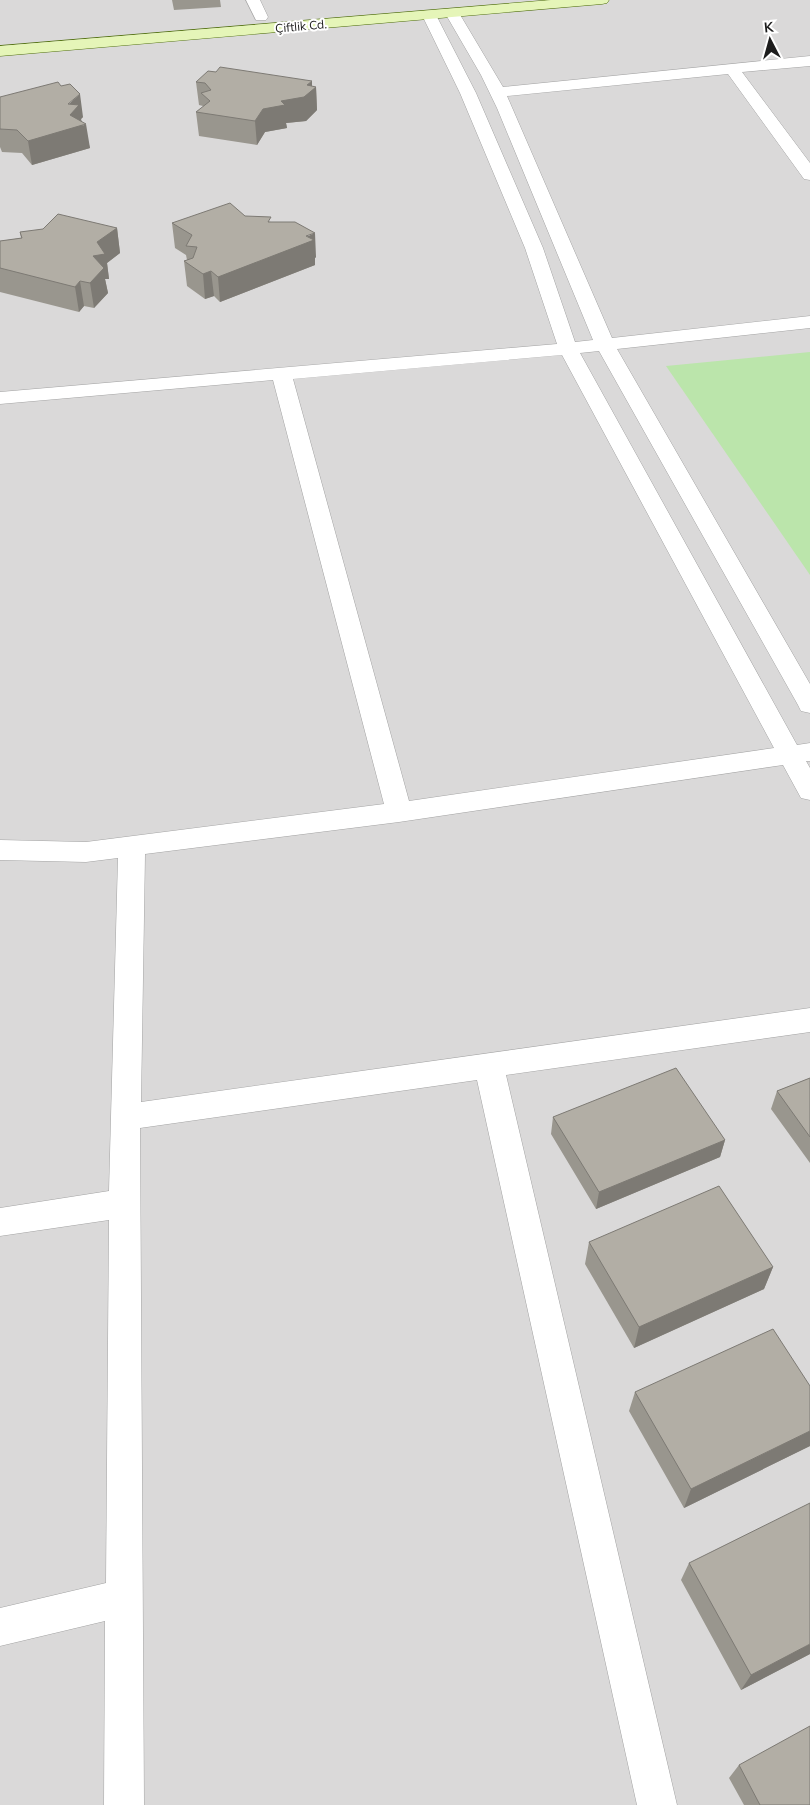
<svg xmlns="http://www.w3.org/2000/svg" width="810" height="1805" viewBox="0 0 810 1805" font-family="Mulish,sans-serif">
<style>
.residential{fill:#dad9d9}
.grass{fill:#bbe5ab}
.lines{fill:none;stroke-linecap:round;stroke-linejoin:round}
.street-casing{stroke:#a3a3a3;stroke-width:1}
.secondary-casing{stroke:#4d6c0b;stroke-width:1}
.street{fill:#fff;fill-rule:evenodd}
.secondary{fill:#e5f5b8;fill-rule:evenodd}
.wall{fill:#99968e}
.shaded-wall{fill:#7d7a74}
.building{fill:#b2aea5;stroke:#7d7a74}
.labels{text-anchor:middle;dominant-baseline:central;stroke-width:4;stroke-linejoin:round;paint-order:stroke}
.far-street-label{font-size:12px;fill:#1c1c1c;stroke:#fff}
</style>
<rect width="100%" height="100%" fill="#edece2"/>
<path class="residential" d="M0 0H810V1805H0Z"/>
<path class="grass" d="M810 352V575L666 366Z"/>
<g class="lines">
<defs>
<path id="street" d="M246 0H260L268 17 266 20H256Z
M452 9 457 10 459 13 503 87 810 56V66L742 72 810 163V180L804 179 728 74 507 96 612 338 810 316V328L617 349 810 684V713L801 711 798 705 599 351 580 353 797 745 810 743V761H806L810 768V800L801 798 783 765 399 822 145 854 141 1102 810 1008V1032L506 1075 677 1805H637L477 1080 140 1128 144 1805H104L105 1621 0 1646V1608L106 1583 109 1220 0 1236V1208L109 1191 118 858 86 862 0 860V840L86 842 384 804 273 380 0 404V392L557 344 525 248 460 93 422 15 424 12H434L436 15 476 93 543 248 575 342 593 340 497 108 481 75 445 13 447 10ZM562 355 774 748 409 801 293 379Z"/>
<path id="secondary" d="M551 0H609L607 3 602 4 0 56V46Z"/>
</defs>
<use href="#street" class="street-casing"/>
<use href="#secondary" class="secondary-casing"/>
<use href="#street" class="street"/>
<use href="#secondary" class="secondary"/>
</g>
<path class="wall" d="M172 0H220L221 7 174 10Z
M196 82 316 87 317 110 306 121 286 123 287 128 265 132 257 145 199 136 196 112 203 107V106L199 105Z
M0 97 83 117 81 119 82 122 90 148 32 165 22 153 2 152 0 147Z
M245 216 271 222 316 257 315 258V265L220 302 214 296 205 299 187 286 184 261 187 260 186 255 175 248 172 223Z
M117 228 120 253 107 263 109 279H105L108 293 94 308 84 306 79 312 0 292V241L21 238 20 232Z
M810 1078V1163L771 1109 777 1091Z
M553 1117 725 1140 720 1157 596 1209 551 1134Z
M589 1242 773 1267 764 1289 634 1348 585 1264Z
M810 1386V1446L684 1508 629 1411 635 1392Z
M689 1563 810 1654 741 1690 681 1580Z
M739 1765 810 1805H744L729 1778Z"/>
<path class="shaded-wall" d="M312 81V90L316 87 317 110 306 121 286 123 287 128 265 132 257 145 255 121 263 109 281 101 307 85Z
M80 94 83 117 81 119 82 126 86 124 90 148 32 165 28 141Z
M117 228 120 253 107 263 109 279H105L108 293 94 308 90 283 93 256 97 242Z
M315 233 316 257 315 258V265L220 302 218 277Z
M211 271 214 296 205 299 203 274Z
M80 281 84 306 79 312 75 287Z
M725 1140 720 1157 596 1209 599 1192Z
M773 1267 764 1289 634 1348 639 1327Z
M810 1431V1446L684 1508 691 1489Z
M810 1644V1654L741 1690 751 1675Z"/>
<path class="building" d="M220 67 312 81 307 85 316 87 304 97 281 101 285 105 263 109 255 121 196 112 210 101 201 93 211 90 205 83 196 82 208 71 216 72Z
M58 82 61 86 70 84 80 94 68 104 79 105 70 115 86 124 28 141 17 130 0 129V97Z
M230 203 245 216 271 217 268 222H295L315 233 306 236 314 240 218 277 211 271 203 274 184 261 193 258 197 247 186 246 192 235 172 223Z
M58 214 117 228 97 242 105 254 93 256 104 268 90 283 80 281 75 287 0 268V241L22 238 20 232 43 229Z
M676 1068 725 1140 599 1192 553 1117Z
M810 1078V1137L777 1091Z
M719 1186 773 1267 639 1327 589 1242Z
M773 1329 810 1386V1431L691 1489 635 1392Z
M810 1503V1644L751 1675 689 1563Z
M810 1726V1805H760L739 1765Z"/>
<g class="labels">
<g class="far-street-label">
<text transform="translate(301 26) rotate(-5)">Çiftlik Cd.</text>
</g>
</g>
<g transform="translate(770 40) rotate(354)" stroke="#ffffff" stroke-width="4" paint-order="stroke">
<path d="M0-4L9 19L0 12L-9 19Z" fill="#1c1c1c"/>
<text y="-8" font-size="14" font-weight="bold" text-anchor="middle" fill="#1c1c1c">K</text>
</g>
</svg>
